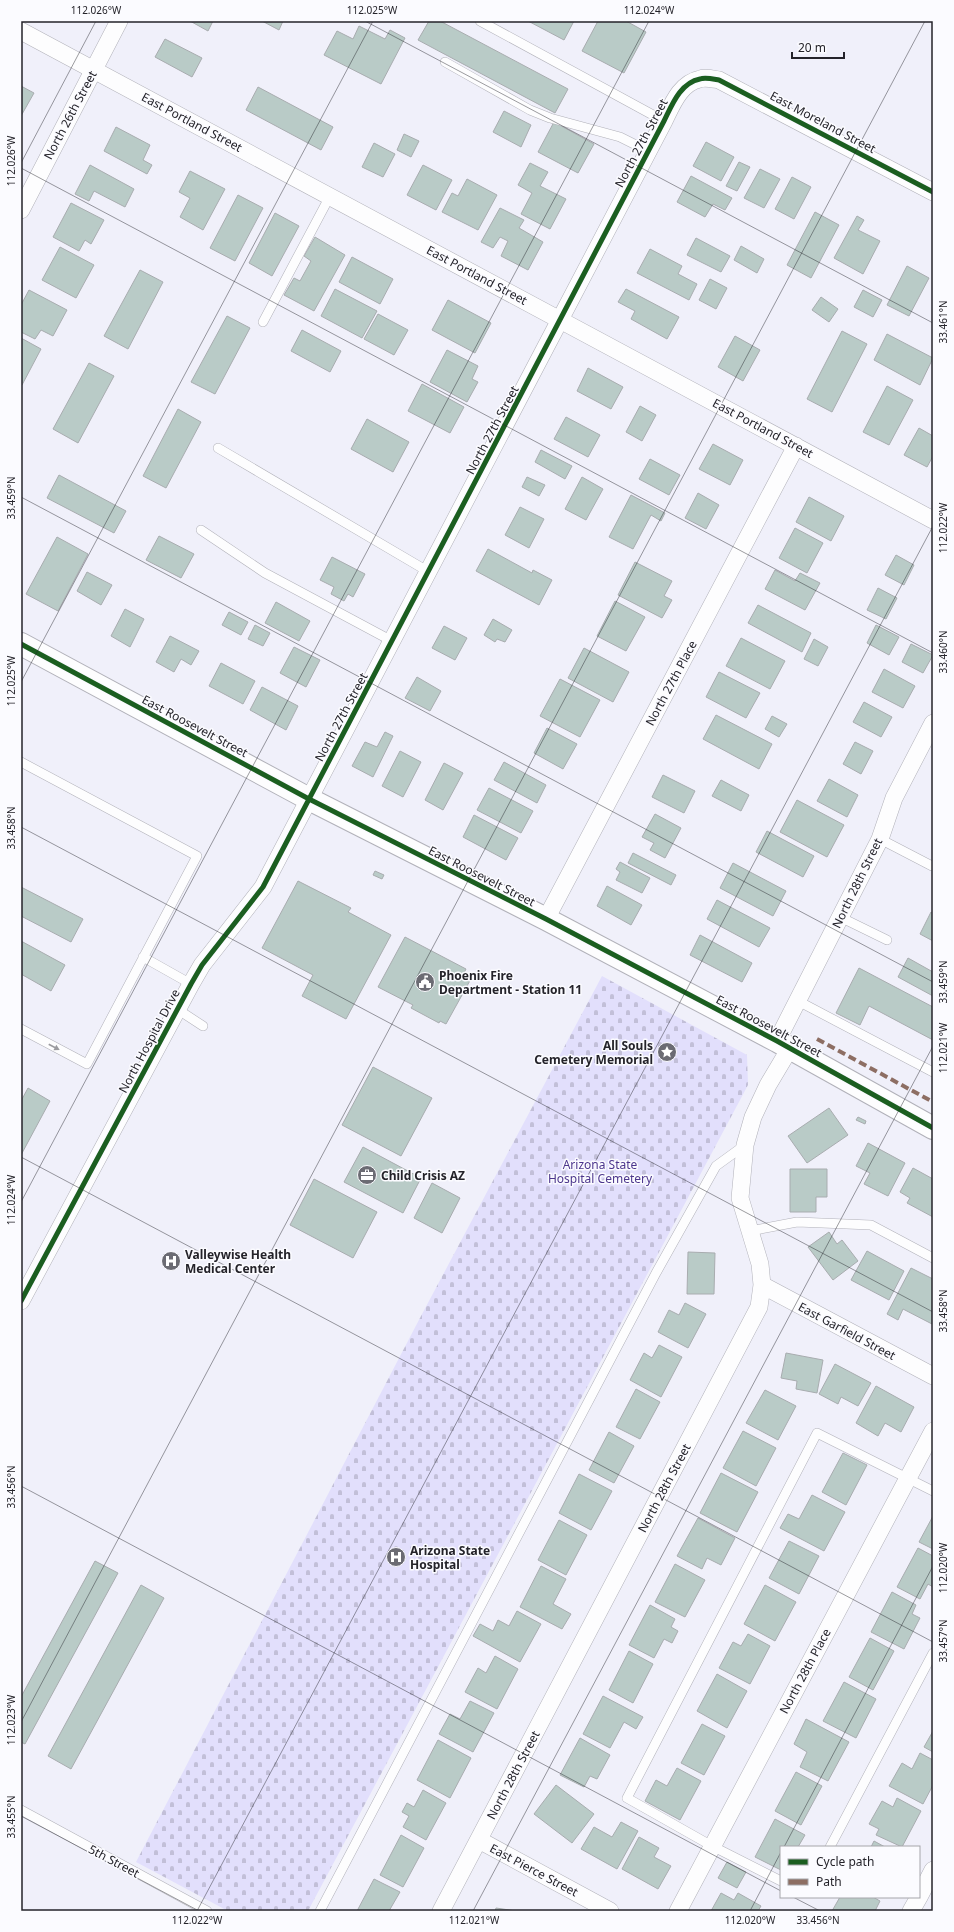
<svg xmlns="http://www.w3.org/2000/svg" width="954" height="1932" viewBox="0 0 954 1932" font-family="'Noto Sans',sans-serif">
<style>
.cemetery{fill:url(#cemetery-stones)}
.building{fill:#b9cbc7;stroke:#a8acaf}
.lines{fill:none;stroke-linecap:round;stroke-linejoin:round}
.service-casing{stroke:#b1b1b9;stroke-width:10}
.minor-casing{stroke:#b1b1b9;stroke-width:18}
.tertiary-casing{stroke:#b1b1b9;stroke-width:24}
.service{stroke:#fdfdfe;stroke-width:9}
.minor{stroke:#fdfdfe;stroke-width:17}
.tertiary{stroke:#fdfdfe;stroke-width:22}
.quiet{stroke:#8d6e63;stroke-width:4;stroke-dasharray:8 4;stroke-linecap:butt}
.cycleway-casing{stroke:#fbfbff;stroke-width:8}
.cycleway{stroke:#1b5e20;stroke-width:5}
.oneway{fill:#9b9b9f}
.ticks{fill:none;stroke:#24232a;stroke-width:1;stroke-opacity:0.45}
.labels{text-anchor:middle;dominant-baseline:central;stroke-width:3;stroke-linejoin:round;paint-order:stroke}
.street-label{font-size:12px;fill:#24232a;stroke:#fbfbff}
.poi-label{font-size:12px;font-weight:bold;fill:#24232a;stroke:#fbfbff;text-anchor:start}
.park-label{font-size:12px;fill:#4c368d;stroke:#fbfbff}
.neatline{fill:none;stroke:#24232a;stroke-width:1.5}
.ticks-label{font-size:10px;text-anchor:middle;fill:#24232a}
</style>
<defs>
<pattern id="cemetery-stones" width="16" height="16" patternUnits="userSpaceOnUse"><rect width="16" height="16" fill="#e2dffc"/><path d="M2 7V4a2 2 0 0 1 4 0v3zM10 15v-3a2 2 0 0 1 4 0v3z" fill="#c2bfd8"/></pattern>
</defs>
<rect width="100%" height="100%" fill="#f0f0fa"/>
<path class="cemetery" d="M602 976 747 1055 748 1085 308 1911H228L136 1862 421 1316Z"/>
<path class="building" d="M190 21H213L208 31Z
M262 21H283L279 30Z
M429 21H440L568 89 555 113 418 40Z
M528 21H574L564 40Z
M598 21H626L646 32 624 73 582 51Z
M359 26 385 39 390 30 405 38 381 84 324 55 337 31 353 39Z
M165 39 202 58 192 77 155 57Z
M21 86 34 93 21 116Z
M258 87 333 127 321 150 246 110Z
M504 111 531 125 521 147 493 132Z
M554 122 594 144 578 173 538 152Z
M116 127 150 145 143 160 152 165 147 174 104 151Z
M404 134 419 141 411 157 397 150Z
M706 142 734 157 721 181 693 166Z
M374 143 395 154 383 177 362 167Z
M739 162 750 167 737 191 726 186Z
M530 163 548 172 540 186 566 199 550 229 521 214 532 193 518 185Z
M90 165 134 189 125 207 94 191 89 201 75 194Z
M423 165 452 180 436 210 407 195Z
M760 169 780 179 764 208 744 198Z
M190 171 225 189 203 230 180 217 190 198 179 192Z
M691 176 732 198 725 210 713 204 705 217 677 202Z
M792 177 811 187 794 219 775 209Z
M467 179 497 195 478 230 442 212 452 193 458 196Z
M238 195 263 208 235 261 210 248Z
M71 203 104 220 91 244 85 240 79 251 53 237Z
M500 208 524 220 519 228 543 242 528 270 501 256 508 241 500 237 493 248 481 242Z
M815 212 839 225 811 278 787 265Z
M275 213 299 226 272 276 249 263Z
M857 216 864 220 858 230 880 241 863 274 834 258Z
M315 237 345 255 314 311 284 295 294 278 300 281 311 261 304 256Z
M696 238 730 256 721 272 687 255Z
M741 246 764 259 757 273 734 260Z
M60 247 94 265 76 298 42 280Z
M650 249 682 266 678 274 697 284 689 300 637 273Z
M352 257 393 279 380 304 339 282Z
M907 266 929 278 909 316 887 305Z
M140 270 163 282 128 349 104 336Z
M710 279 727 288 716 309 699 300Z
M335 289 377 311 362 338 321 316Z
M626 289 679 317 667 339 631 319 635 311 618 302Z
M29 290 67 310 53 336 41 330 35 339 21 332V305Z
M863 290 882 300 873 317 854 307Z
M821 297 838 309 829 322 812 310Z
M448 300 491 323 475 353 432 330Z
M378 314 408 330 394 355 364 339Z
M227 316 250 328 215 394 191 382Z
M302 330 341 351 330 372 291 351Z
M842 331 867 344 832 412 807 399Z
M887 334 933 358 920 385 874 360Z
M735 336 760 350 743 381 718 367Z
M21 338 41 349 22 385 21 384Z
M447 350 478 366 472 379 478 382 467 402 430 382Z
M89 363 114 376 78 443 53 429Z
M588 368 623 387 611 409 577 391Z
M422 384 464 407 450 433 408 411Z
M887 386 913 400 889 445 863 432Z
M640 406 656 415 642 441 626 432Z
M178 409 201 422 166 488 143 476Z
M566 417 600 435 588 457 554 439Z
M367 419 409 442 393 472 351 449Z
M919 428 933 436V456L927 467 904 455Z
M713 444 743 460 730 485 699 469Z
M541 450 572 466 565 479 535 462Z
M650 459 680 475 669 495 639 479Z
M59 475 126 511 114 533 47 498Z
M527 477 545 485 539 496 522 487Z
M582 477 603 489 586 520 565 509Z
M698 493 719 505 706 529 685 518Z
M631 495 665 513 661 521 651 515 633 549 609 537Z
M809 497 844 516 831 541 796 522Z
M520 507 544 519 529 548 505 535Z
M795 528 823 543 807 573 779 558Z
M159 536 194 554 181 578 146 560Z
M57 537 88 554 58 611 26 594Z
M488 549 532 573 533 570 552 580 539 605 476 571Z
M896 555 914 565 904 585 885 575Z
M332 557 365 574 353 597 348 594 344 601 331 594 334 587 320 580Z
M635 562 672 581 664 596 672 600 662 618 618 595Z
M775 570 795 581 800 573 820 583 805 610 765 589Z
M87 572 112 585 101 605 77 591Z
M878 588 897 598 886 619 867 610Z
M615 601 645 617 626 651 597 636Z
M276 602 310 621 299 641 265 623Z
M758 605 811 633 802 652 748 623Z
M125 609 144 619 130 647 111 636Z
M229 612 248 622 241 635 222 625Z
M493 619 512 630 505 642 497 639 495 642 484 635Z
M255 625 270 633 263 646 248 639Z
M876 625 899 637 889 655 867 643Z
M444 626 467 638 455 660 432 648Z
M170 636 199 651 191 665 181 659 174 672 156 662Z
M741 638 785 661 770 689 726 666Z
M814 639 828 647 818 666 804 659Z
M911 644 933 655 923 673 902 662Z
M294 647 320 660 306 687 280 673Z
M584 648 629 672 613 702 568 678Z
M221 663 255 681 243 704 209 686Z
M884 669 915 686 903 708 872 692Z
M719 672 760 693 746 718 706 697Z
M417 677 441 691 430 711 405 698Z
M560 679 600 700 580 737 540 716Z
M262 687 298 706 286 730 250 710Z
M864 702 892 717 881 737 853 722Z
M716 715 772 744 759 769 703 739Z
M772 716 787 724 779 737 765 729Z
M547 728 577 744 563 769 534 753Z
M385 732 393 736 373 777 352 766 365 742 377 747Z
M855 742 873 751 861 774 843 764Z
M400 751 421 762 403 797 382 786Z
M504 762 546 785 537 803 494 780Z
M444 763 463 773 443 810 425 800Z
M663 775 695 791 684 813 652 797Z
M829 779 858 795 847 817 817 801Z
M721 780 749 795 741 811 712 796Z
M489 788 533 811 521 833 477 810Z
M797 800 844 825 827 857 780 832Z
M655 814 681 828 665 858 650 850 654 843 642 837Z
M474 815 518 838 506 860 463 837Z
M767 831 814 856 803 877 756 852Z
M633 853 676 875 671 885 628 863Z
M620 862 650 878 642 893 616 880 620 872 616 869Z
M733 863 786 891 773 916 720 888Z
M375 871 384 875 382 879 373 875Z
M298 881 351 908 348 912 391 935 346 1019 302 996 313 975 262 948Z
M607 886 642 905 631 925 597 906Z
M21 887 83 919 71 942 21 916Z
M717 900 770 928 759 947 707 919Z
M931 912 933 913V941L920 934Z
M700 935 752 963 742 982 690 955Z
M405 937 466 969 464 973 472 977 446 1024 440 1021 439 1023 411 1008 413 1005 378 987Z
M21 941 65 965 51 991 21 974Z
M908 958 933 972V996L898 977Z
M859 968 933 1007V1040L869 1006 860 1025 836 1013Z
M373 1067 432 1098 401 1156 342 1125Z
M28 1088 50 1101 21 1155V1101Z
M829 1108 848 1135 807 1163 788 1136Z
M858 1117 866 1121 865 1124 856 1120Z
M868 1143 905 1163 888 1196 864 1184 870 1173 856 1166Z
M363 1147 421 1178 403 1213 344 1182Z
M913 1168 933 1179V1217L907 1203 910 1198 900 1192Z
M790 1169H827V1197H816V1212H790Z
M314 1179 377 1212 353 1258 290 1225Z
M432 1183 460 1198 442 1233 414 1218Z
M829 1232 837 1244 842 1240 858 1261 833 1280 808 1247Z
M867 1251 904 1271 889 1300 851 1280Z
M688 1252 715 1253 714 1294H687Z
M911 1268 933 1279 932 1324 903 1309 898 1320 887 1314Z
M685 1303 706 1314 688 1348 658 1332 669 1310 679 1315Z
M659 1345 682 1357 661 1397 630 1380 644 1353 652 1358Z
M786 1353 823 1360 817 1393 796 1389 797 1381 781 1378Z
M835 1364 871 1383 858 1406 841 1397 838 1404 819 1394Z
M876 1386 914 1407 901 1432 885 1423 878 1436 856 1423Z
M636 1389 660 1402 640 1439 616 1427Z
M765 1390 796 1406 778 1440 746 1423Z
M743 1431 776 1448 756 1486 723 1468Z
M609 1432 634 1446 614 1483 589 1470Z
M843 1453 867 1465 846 1505 822 1492Z
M721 1473 758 1492 737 1532 700 1513Z
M579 1474 612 1491 591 1530 559 1513Z
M812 1495 845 1512 824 1551 780 1528 788 1514 799 1519Z
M933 1516V1549L919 1542Z
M698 1518 735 1538 721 1565 707 1558 702 1569 677 1556Z
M559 1520 587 1535 566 1575 538 1560Z
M789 1541 819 1556 799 1594 769 1578Z
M918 1548 933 1556V1587L928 1584 920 1599 897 1587Z
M95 1561 118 1573 25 1744 21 1742V1697Z
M675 1564 705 1580 685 1617 655 1602Z
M541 1566 566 1579 553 1604 571 1614 562 1629 520 1607Z
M141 1585 164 1598 71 1769 48 1756Z
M765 1585 796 1602 775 1641 744 1624Z
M892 1592 916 1605 912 1614 920 1618 904 1649 871 1632Z
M650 1605 675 1619 671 1627 678 1631 672 1643 664 1639 654 1658 629 1645Z
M517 1611 541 1624 520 1662 473 1636 480 1624 493 1631 498 1620 509 1626Z
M748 1634 770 1646 750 1684 719 1668 733 1642 741 1646Z
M870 1638 894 1651 873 1690 849 1677Z
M629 1651 653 1664 633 1703 609 1690Z
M495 1656 518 1669 497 1709 465 1692 478 1668 486 1673Z
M717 1674 747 1691 727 1728 697 1711Z
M844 1682 876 1699 856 1738 823 1721Z
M603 1696 643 1717 636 1729 624 1722 610 1748 583 1734Z
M470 1701 494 1713 473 1752 439 1734 450 1714 460 1719Z
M806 1719 849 1742 828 1781 800 1767 807 1752 794 1744Z
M702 1724 725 1736 704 1775 681 1763Z
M933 1731V1752L924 1747Z
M580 1738 610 1755 597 1779 590 1776 584 1787 560 1775Z
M438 1740 471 1758 450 1798 417 1780Z
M920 1753 933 1760V1785L923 1804 889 1786 902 1763 912 1769Z
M677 1768 701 1781 680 1820 645 1801 656 1780 667 1786Z
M796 1772 822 1786 801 1825 775 1811Z
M556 1785 594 1814 572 1843 534 1814Z
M423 1790 446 1803 426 1840 403 1827 409 1816 402 1812 407 1803 414 1807Z
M897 1798 921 1811 902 1847 876 1835 879 1829 869 1824 882 1801 893 1807Z
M775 1819 805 1835 798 1847H781V1870L755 1857Z
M621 1822 638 1831 617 1869 581 1849 594 1827 612 1837Z
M401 1835 424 1848 403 1887 380 1875Z
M639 1837 659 1848 654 1857 671 1866 658 1889 622 1869Z
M874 1841 885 1847H871Z
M727 1862 746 1872 737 1888 718 1878Z
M374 1879 400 1892 389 1911H357Z
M721 1893 734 1900 738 1893 761 1906 758 1911H711Z
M840 1897H873L880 1901 875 1911H832Z
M496 1908 516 1911H495Z"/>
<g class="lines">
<defs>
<path id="service" d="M480 21 664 121
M445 62 530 110 550 118 620 137 648 151
M263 322 330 196
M218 448 429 572
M201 530 265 573 392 641
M21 762 197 856 87 1064 21 1029
M880 839 932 866
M840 917 887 940
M143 957 191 984
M798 1001 933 1072
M177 1009 203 1026
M750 1231 797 1222 871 1225 933 1258
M21 1810 207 1911
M830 1847 933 1653
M781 1881 712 1846 627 1798 817 1433 933 1491
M320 1911 656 1273 716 1166 745 1145"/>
<path id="minor" d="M21 31 933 520
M21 210 119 21
M546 919 796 446
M777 1041 880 839 894 798 933 723
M762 1285 933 1376
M21 1301 191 984 202 965 263 887 664 121C672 105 680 83 700 79 705 77 713 79 719 80L933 192
M479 1840 610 1911
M919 1897 933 1870
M441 1911 759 1307 762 1285 760 1264 740 1198 745 1145 753 1117 768 1085 790 1048
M678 1911 933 1431
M911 1911 919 1897"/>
<path id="tertiary" d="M21 644 309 799 546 919 777 1041 933 1128"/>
</defs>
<use href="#service" class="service-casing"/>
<use href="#minor" class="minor-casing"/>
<use href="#tertiary" class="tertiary-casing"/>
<use href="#service" class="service"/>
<use href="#minor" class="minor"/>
<use href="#tertiary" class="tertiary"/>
<path class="quiet" d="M817 1039 933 1102"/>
<defs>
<path id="cycleway" d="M21 644 309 799 546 919 777 1041 933 1128
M21 1301 191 984 202 965 263 887 664 121C672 105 680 83 700 79 705 77 713 79 719 80L933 192"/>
</defs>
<use href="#cycleway" class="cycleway-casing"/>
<use href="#cycleway" class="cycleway"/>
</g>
<defs><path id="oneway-solid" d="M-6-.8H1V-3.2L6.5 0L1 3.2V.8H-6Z"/></defs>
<use class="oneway" href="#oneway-solid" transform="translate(54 1047) rotate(28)"/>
<path class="ticks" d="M365 21 933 323M21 163 96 21M21 168 933 653M21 497 933 982M21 682 373 21M21 827 933 1312M21 1157 933 1642M21 1202 649 21M21 1486 781 1891M21 1722 925 21M21 1816 199 1911M784 1847 933 1566M793 1897 820 1911M197 1911 933 526M473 1911 933 1046M750 1911 781 1852"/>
<defs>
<symbol id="civic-disc" viewBox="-11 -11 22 22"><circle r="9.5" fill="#6b6b73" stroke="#fbfbff"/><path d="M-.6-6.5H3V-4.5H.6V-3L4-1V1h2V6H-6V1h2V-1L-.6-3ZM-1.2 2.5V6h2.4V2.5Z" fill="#fff"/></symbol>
<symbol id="sight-disc" viewBox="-11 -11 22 22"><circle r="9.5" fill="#6b6b73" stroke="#fbfbff"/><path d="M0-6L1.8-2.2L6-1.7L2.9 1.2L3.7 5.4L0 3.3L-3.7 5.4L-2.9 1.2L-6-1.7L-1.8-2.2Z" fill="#fff"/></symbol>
<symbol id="office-disc" viewBox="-11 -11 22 22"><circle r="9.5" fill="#6b6b73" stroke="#fbfbff"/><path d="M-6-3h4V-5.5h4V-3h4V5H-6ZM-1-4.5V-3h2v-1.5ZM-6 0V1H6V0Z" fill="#fff"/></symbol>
<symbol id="hospital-disc" viewBox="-11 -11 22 22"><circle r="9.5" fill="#6b6b73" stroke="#fbfbff"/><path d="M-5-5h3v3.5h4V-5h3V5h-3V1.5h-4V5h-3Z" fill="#fff"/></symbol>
</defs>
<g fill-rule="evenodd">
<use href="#civic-disc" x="414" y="971" width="22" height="22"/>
<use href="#sight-disc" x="656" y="1041" width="22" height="22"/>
<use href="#office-disc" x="356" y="1164" width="22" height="22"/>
<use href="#hospital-disc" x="160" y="1250" width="22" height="22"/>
<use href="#hospital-disc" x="385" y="1546" width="22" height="22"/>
</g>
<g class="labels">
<g class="street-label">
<text transform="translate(70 115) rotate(-62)">North 26th Street</text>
<text transform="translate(192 122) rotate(28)">East Portland Street</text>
<text transform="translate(823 122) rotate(28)">East Moreland Street</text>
<text transform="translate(641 143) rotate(-62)">North 27th Street</text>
<text transform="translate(477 275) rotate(28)">East Portland Street</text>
<text transform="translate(763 428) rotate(28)">East Portland Street</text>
<text transform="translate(492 430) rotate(-62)">North 27th Street</text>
<text transform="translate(671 683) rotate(-62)">North 27th Place</text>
<text transform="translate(341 717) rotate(-62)">North 27th Street</text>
<text transform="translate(195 726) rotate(28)">East Roosevelt Street</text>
<text transform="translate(482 876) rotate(27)">East Roosevelt Street</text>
<text transform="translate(857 883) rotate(-64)">North 28th Street</text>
<text transform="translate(769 1026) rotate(28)">East Roosevelt Street</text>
<text transform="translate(149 1041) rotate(-62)">North Hospital Drive</text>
<text transform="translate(847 1331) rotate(28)">East Garfield Street</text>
<text transform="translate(664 1488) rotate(-62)">North 28th Street</text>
<text transform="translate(805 1671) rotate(-62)">North 28th Place</text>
<text transform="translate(513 1775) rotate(-62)">North 28th Street</text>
<text transform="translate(114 1861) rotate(28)">5th Street</text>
<text transform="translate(534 1870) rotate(28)">East Pierce Street</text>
</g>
<g class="poi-label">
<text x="439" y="975">Phoenix Fire<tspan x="439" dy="14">Department - Station 11</tspan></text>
<text x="653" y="1045" text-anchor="end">All Souls<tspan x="653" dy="14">Cemetery Memorial</tspan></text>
<text x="381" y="1175">Child Crisis AZ</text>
<text x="185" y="1254">Valleywise Health<tspan x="185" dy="14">Medical Center</tspan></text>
<text x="410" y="1550">Arizona State<tspan x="410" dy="14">Hospital</tspan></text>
</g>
<g class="park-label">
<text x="600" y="1164">Arizona State<tspan x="600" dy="14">Hospital Cemetery</tspan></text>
</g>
</g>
<rect width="954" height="1932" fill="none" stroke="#fbfbff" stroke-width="44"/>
<rect x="780" y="1846" width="140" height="52" fill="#fbfbff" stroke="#a5a5aa"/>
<rect x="788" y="1859" width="20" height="6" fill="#1b5e20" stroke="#a5a5aa"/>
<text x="816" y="1866" font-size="12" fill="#24232a">Cycle path</text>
<rect x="788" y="1879" width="20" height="6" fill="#8d6e63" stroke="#a5a5aa"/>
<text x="816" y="1886" font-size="12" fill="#24232a">Path</text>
<path d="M792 52v6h52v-6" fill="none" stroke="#24232a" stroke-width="2"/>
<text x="798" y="52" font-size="12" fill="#24232a" stroke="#fbfbff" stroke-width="3" paint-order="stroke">20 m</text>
<rect x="22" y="22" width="910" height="1888" class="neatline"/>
<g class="ticks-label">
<text x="96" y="14">112.026°W</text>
<text x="372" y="14">112.025°W</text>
<text x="649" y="14">112.024°W</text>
<text transform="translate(11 161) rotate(-90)" y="4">112.026°W</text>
<text transform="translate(943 322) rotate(-90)" y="4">33.461°N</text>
<text transform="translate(11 498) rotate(-90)" y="4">33.459°N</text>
<text transform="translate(943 528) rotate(-90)" y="4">112.022°W</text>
<text transform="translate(943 652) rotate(-90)" y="4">33.460°N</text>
<text transform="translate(11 681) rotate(-90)" y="4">112.025°W</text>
<text transform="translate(11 828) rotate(-90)" y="4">33.458°N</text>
<text transform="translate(943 982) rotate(-90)" y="4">33.459°N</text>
<text transform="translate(943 1048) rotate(-90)" y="4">112.021°W</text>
<text transform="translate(11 1200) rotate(-90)" y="4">112.024°W</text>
<text transform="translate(943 1311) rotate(-90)" y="4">33.458°N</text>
<text transform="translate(11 1487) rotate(-90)" y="4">33.456°N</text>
<text transform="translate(943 1568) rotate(-90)" y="4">112.020°W</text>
<text transform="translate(943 1641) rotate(-90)" y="4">33.457°N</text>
<text transform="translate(11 1720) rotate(-90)" y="4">112.023°W</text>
<text transform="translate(11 1817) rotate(-90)" y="4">33.455°N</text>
<text x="197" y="1924">112.022°W</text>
<text x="474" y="1924">112.021°W</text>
<text x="750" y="1924">112.020°W</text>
<text x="818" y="1924">33.456°N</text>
</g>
</svg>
